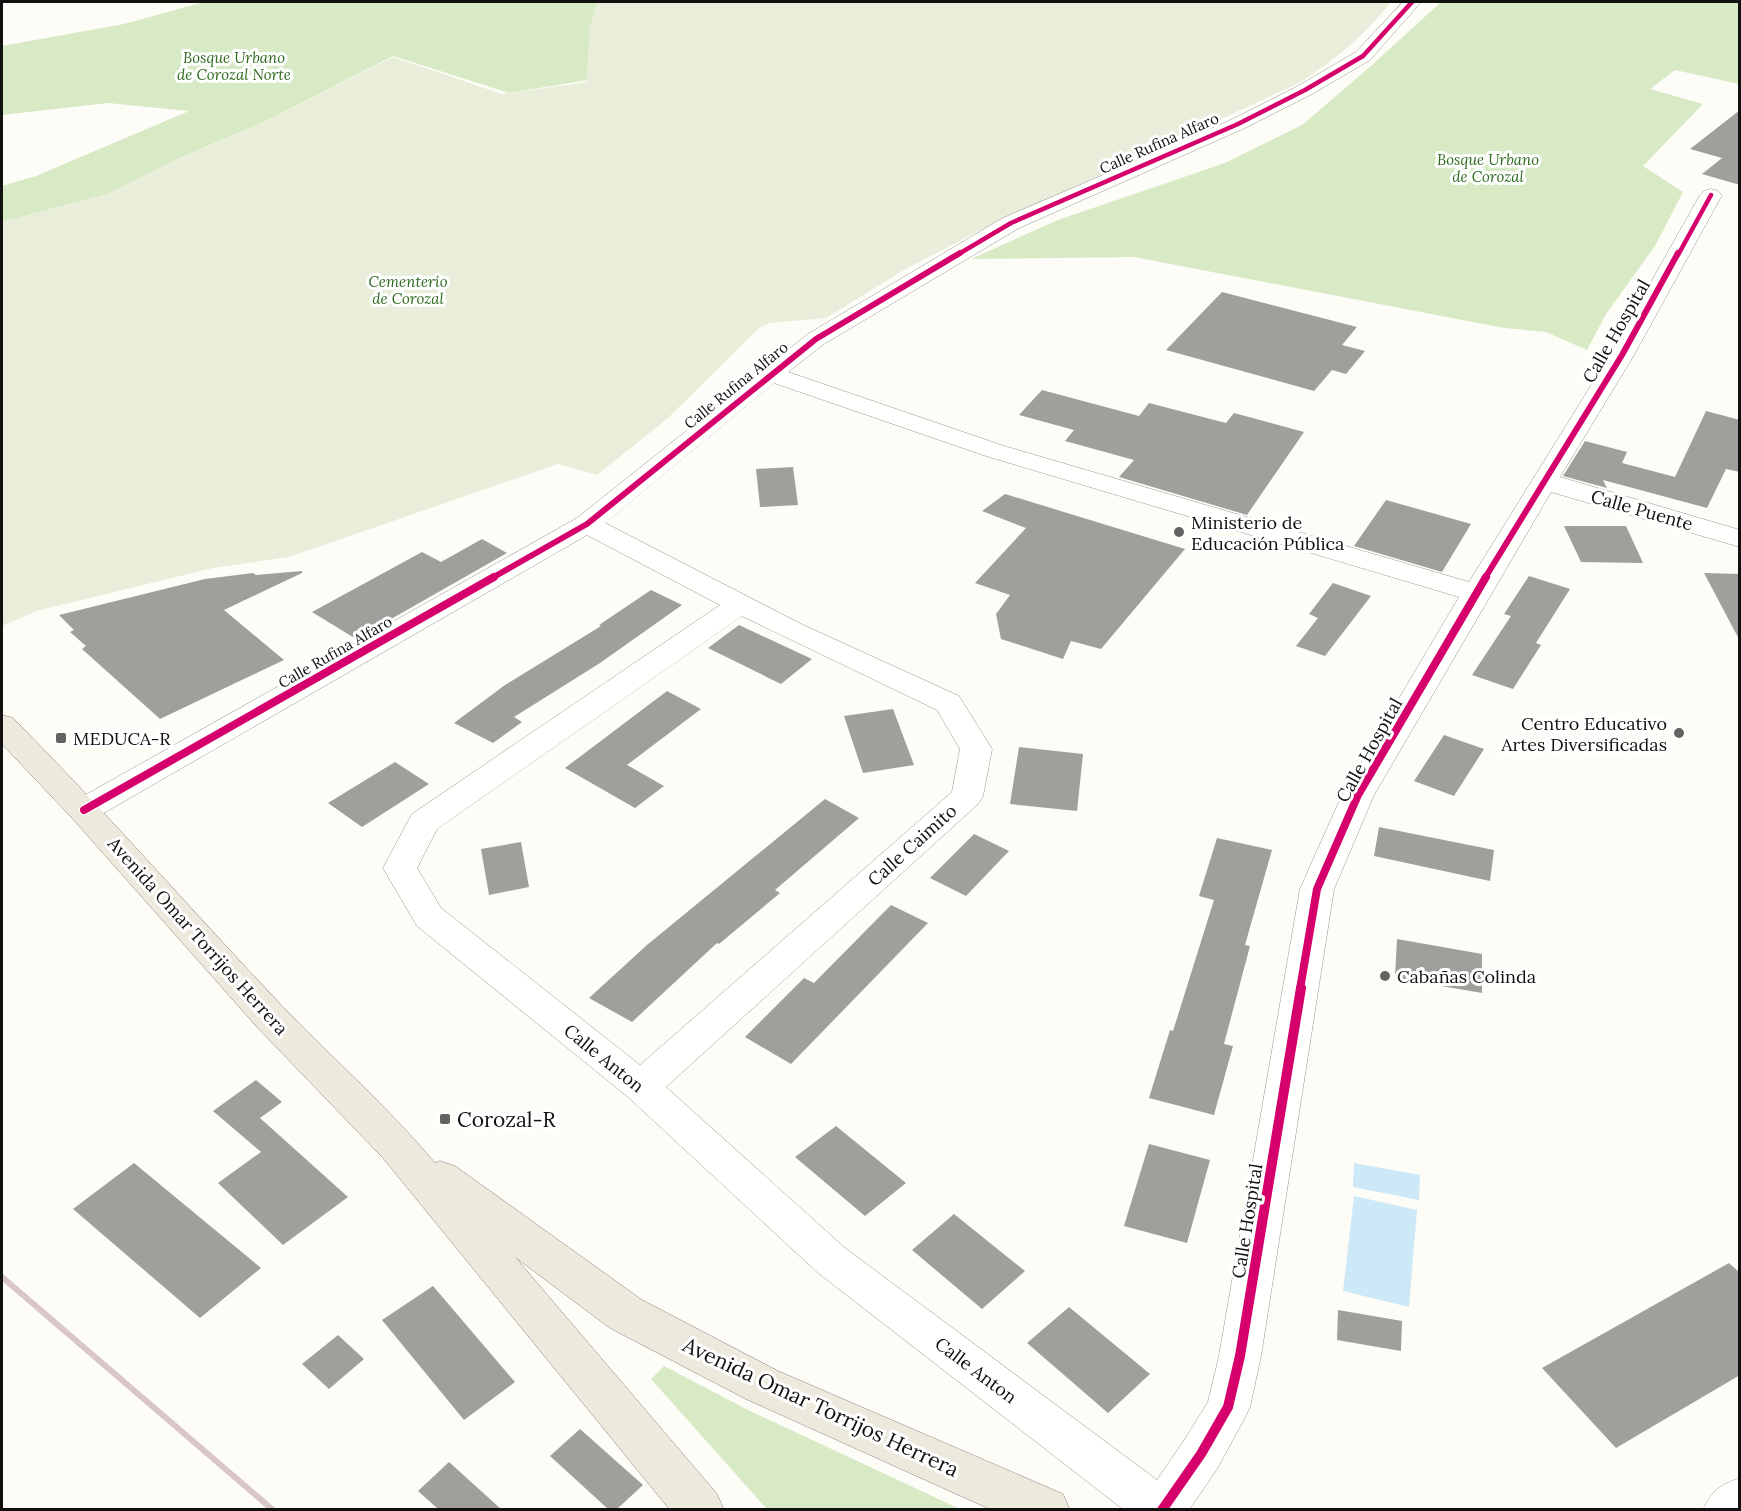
<svg xmlns="http://www.w3.org/2000/svg" width="1741" height="1511" viewBox="0 0 1741 1511" font-family="Lora,serif">
<style>
.forest{fill:#d8eac5}
.cemetery{fill:#e9eedb}
.water{fill:#cde8f7}
.building{fill:#a19f9c}
.lines{fill:none;stroke-linecap:round;stroke-linejoin:round}
.minor-casing{stroke:#979795;stroke-width:1}
.primary-casing{stroke:#858482;stroke-width:1}
.minor{fill:#fffffe;fill-rule:evenodd}
.primary{fill:#ede9dc;fill-rule:evenodd}
.rail{stroke:#d9c6c7;stroke-width:6}
.cycleway-far3-casing{stroke:#fff;stroke-width:7}
.cycleway-far2-casing{stroke:#fff;stroke-width:9}
.cycleway-far1-casing{stroke:#fff;stroke-width:11}
.cycleway-casing{stroke:#fff;stroke-width:14}
.cycleway-far3{stroke:#d6006c;stroke-width:4.5}
.cycleway-far2{stroke:#d6006c;stroke-width:6}
.cycleway-far1{stroke:#d6006c;stroke-width:8}
.cycleway{stroke:#d6006c;stroke-width:10}
.poi-dot{fill:#646362;stroke:#fff;stroke-width:2}
.labels{text-anchor:middle;dominant-baseline:central;stroke-width:6;stroke-linejoin:round;paint-order:stroke}
.far-park-label{font-size:15px;font-style:italic;fill:#2f6b1f;stroke:#fff}
.far-street-label{font-size:15px;fill:#111;stroke:#fff}
.street-label{font-size:18px;fill:#111;stroke:#fff}
.poi-label{font-size:18px;fill:#111;stroke:#fff;text-anchor:start}
.near-poi-label{font-size:21px;fill:#111;stroke:#fff;text-anchor:start}
.near-street-label{font-size:21px;fill:#111;stroke:#fff}
</style>
<rect width="100%" height="100%" fill="#fdfcf7"/>
<path class="forest" d="M204 2H597L590 29 594 79 509 93 393 56 264 122 184 156 108 194 2 222V186L36 176 189 111 108 103 2 115V46L124 24Z
M1441 2H1739V84L1675 70 1650 89 1703 104 1643 166 1683 192 1655 246 1606 314 1587 350 1546 332 1504 328 1134 257 971 259 1058 220 1225 163 1302 125 1372 65Z
M664 1366 748 1410 960 1509H767L651 1379Z"/>
<path class="cemetery" d="M597 2H1391C1363 37 1338 57 1301 82L979 231 904 270 826 318 770 323 759 328 668 418 597 475 558 464 289 557 213 568 36 611 2 626V222L108 194 173 161 264 122 393 57 502 94 586 82 590 29Z"/>
<path class="water" d="M1354 1163 1420 1175 1419 1200 1353 1187Z
M1354 1196 1417 1210 1409 1307 1343 1291Z"/>
<path class="building" d="M1740 110V185L1702 174 1722 158 1690 149Z
M1222 292 1357 327 1342 345 1365 351 1346 374 1332 370 1314 391 1166 350Z
M1042 390 1139 416 1149 403 1226 423 1234 413 1304 432 1247 515 1119 477 1134 460 1065 441 1074 430 1019 415Z
M1706 411 1740 420V472L1726 469 1707 508 1603 480 1607 488 1563 476 1585 441 1627 452 1622 463 1675 477Z
M793 467 798 505 760 507 756 469Z
M1005 494 1185 549 1101 649 1071 641 1063 659 1001 639 996 614 1010 595 975 583 1026 528 982 511Z
M1386 500 1471 524 1442 572 1354 546Z
M1564 526H1626L1643 563 1581 562Z
M482 539 507 553 356 639 312 612 422 552 441 562Z
M302 571V573L224 610 284 660 160 719 82 649 86 646 70 632 74 630 59 615 205 579 253 573 256 575Z
M1704 573 1740 574V641Z
M1529 576 1570 589 1536 643 1541 645 1513 689 1472 675 1511 616 1504 614Z
M1333 583 1371 596 1325 656 1296 646 1318 618 1309 614Z
M651 590 682 605 600 663 514 717 522 722 493 743 454 723 505 685 601 626 599 625Z
M739 625 812 659 781 684 708 648Z
M667 691 701 709 627 765 664 786 635 808 565 768Z
M893 709 914 765 863 773 844 716Z
M1444 735 1484 749 1454 796 1414 781Z
M1019 747 1083 754 1077 811 1010 804Z
M395 762 429 784 362 827 328 803Z
M825 799 859 818 775 890 780 893 719 944 717 943 632 1022 589 998 647 945Z
M1379 827 1494 850 1490 881 1374 856Z
M974 834 1009 851 966 896 930 878Z
M1217 838 1272 850 1245 945 1250 946 1224 1044 1233 1046 1214 1115 1149 1098 1170 1030 1173 1031 1214 900 1199 896Z
M521 842 529 887 489 895 481 849Z
M891 905 928 923 791 1064 745 1037 804 978 814 983Z
M1397 939 1482 954V993L1395 978Z
M256 1080 282 1102 260 1118 348 1197 283 1245 218 1183 261 1152 213 1111Z
M836 1126 906 1183 865 1216 795 1157Z
M1149 1144 1210 1160 1187 1243 1124 1226Z
M134 1163 261 1268 200 1318 73 1209Z
M954 1214 1025 1271 982 1309 912 1250Z
M1729 1263 1740 1273V1375L1616 1448 1542 1368Z
M433 1286 515 1382 464 1420 382 1320Z
M1069 1307 1150 1374 1108 1413 1027 1343Z
M1338 1310 1402 1321 1401 1351 1337 1340Z
M338 1335 364 1359 329 1389 302 1364Z
M580 1429 643 1485 617 1509H608L550 1456Z
M449 1462 501 1509H438L418 1491Z"/>
<g class="lines">
<defs>
<path id="minor" d="M1403 2H1421L1370 60 1312 94 1245 128 1019 228 824 344 788 372 1004 446 1469 582 1610 355 1700 195 1704 191 1711 189 1718 191 1722 195 1634 355 1560 477 1740 530V547L1551 492 1374 795 1334 889 1261 1356 1250 1407 1243 1421 1217 1469 1189 1510H1124L817 1272 628 1097 417 926 383 868 412 814 720 605 587 535 95 818 84 821 73 818 68 810 73 802 577 518 808 334 1003 218 1231 120 1298 86 1356 52ZM774 383 986 456 1459 597 1342 795 1300 889 1219 1356 1208 1402 1185 1439 1157 1480 845 1248 666 1087 978 804 983 796 992 749 959 696 803 625 605 523ZM742 616 937 710 960 749 952 792 640 1065 441 908 417 868 437 829Z
M1740 1478V1510H1703C1712 1490 1720 1485 1740 1478Z"/>
<path id="primary" d="M2 715 13 718C106 812 192 911 283 1007 333 1059 388 1107 435 1163L440 1161 455 1166 642 1300 778 1371 1063 1494 1070 1510H992L746 1399 610 1328 515 1257 717 1494 724 1510H670L383 1158 257 1027 72 818 2 744Z"/>
</defs>
<use href="#minor" class="minor-casing"/>
<use href="#primary" class="primary-casing"/>
<use href="#minor" class="minor"/>
<use href="#primary" class="primary"/>
<path class="rail" d="M2 1277 273 1510"/>
<defs>
<path id="cycleway-far3" d="M957 255 1011 223 1238 124 1305 90 1363 56 1412 2
M1678 255 1711 195"/>
<path id="cycleway-far2" d="M492 578 587 524 816 339 960 253
M1485 578 1622 355 1678 253"/>
<path id="cycleway-far1" d="M84 810 494 577
M1300 989 1317 889 1358 795 1486 577"/>
<path id="cycleway" d="M1162 1510 1201 1454 1228 1407 1240 1356 1301 988"/>
</defs>
<use href="#cycleway-far3" class="cycleway-far3-casing"/>
<use href="#cycleway-far2" class="cycleway-far2-casing"/>
<use href="#cycleway-far1" class="cycleway-far1-casing"/>
<use href="#cycleway" class="cycleway-casing"/>
<use href="#cycleway-far3" class="cycleway-far3"/>
<use href="#cycleway-far2" class="cycleway-far2"/>
<use href="#cycleway-far1" class="cycleway-far1"/>
<use href="#cycleway" class="cycleway"/>
</g>
<g class="poi-dot">
<circle cx="1179" cy="532" r="6"/>
<circle cx="1679" cy="733" r="6"/>
<rect x="55" y="732" width="12" height="12" rx="3"/>
<circle cx="1385" cy="976" r="6"/>
<rect x="439" y="1113" width="12" height="12" rx="3"/>
</g>
<g class="labels">
<g class="far-park-label">
<text x="234" y="57">Bosque Urbano<tspan x="234" dy="17">de Corozal Norte</tspan></text>
<text x="1488" y="159">Bosque Urbano<tspan x="1488" dy="17">de Corozal</tspan></text>
<text x="408" y="281">Cementerio<tspan x="408" dy="17">de Corozal</tspan></text>
</g>
<g class="far-street-label">
<text transform="translate(1159 143) rotate(-24)">Calle Rufina Alfaro</text>
<text transform="translate(736 385) rotate(-39)">Calle Rufina Alfaro</text>
<text transform="translate(335 652) rotate(-30)">Calle Rufina Alfaro</text>
</g>
<g class="street-label">
<text transform="translate(1616 331) rotate(-60)">Calle Hospital</text>
<text transform="translate(1642 510) rotate(16)">Calle Puente</text>
<text transform="translate(1369 750) rotate(-61)">Calle Hospital</text>
<text transform="translate(912 845) rotate(-42)">Calle Caimito</text>
<text transform="translate(198 936) rotate(48)">Avenida Omar Torrijos Herrera</text>
<text transform="translate(604 1058) rotate(39)">Calle Anton</text>
<text transform="translate(1247 1221) rotate(-81)">Calle Hospital</text>
<text transform="translate(976 1370) rotate(37)">Calle Anton</text>
</g>
<g class="poi-label">
<text x="1191" y="522">Ministerio de<tspan x="1191" dy="21">Educación Pública</tspan></text>
<text x="1667" y="723" text-anchor="end">Centro Educativo<tspan x="1667" dy="21">Artes Diversificadas</tspan></text>
<text x="73" y="738">MEDUCA-R</text>
<text x="1397" y="976">Cabañas Colinda</text>
</g>
<g class="near-poi-label">
<text x="457" y="1119">Corozal-R</text>
</g>
<g class="near-street-label">
<text transform="translate(821 1407) rotate(25)">Avenida Omar Torrijos Herrera</text>
</g>
</g>
<rect width="1741" height="1511" fill="none" stroke="#111111" stroke-width="6"/>
</svg>
